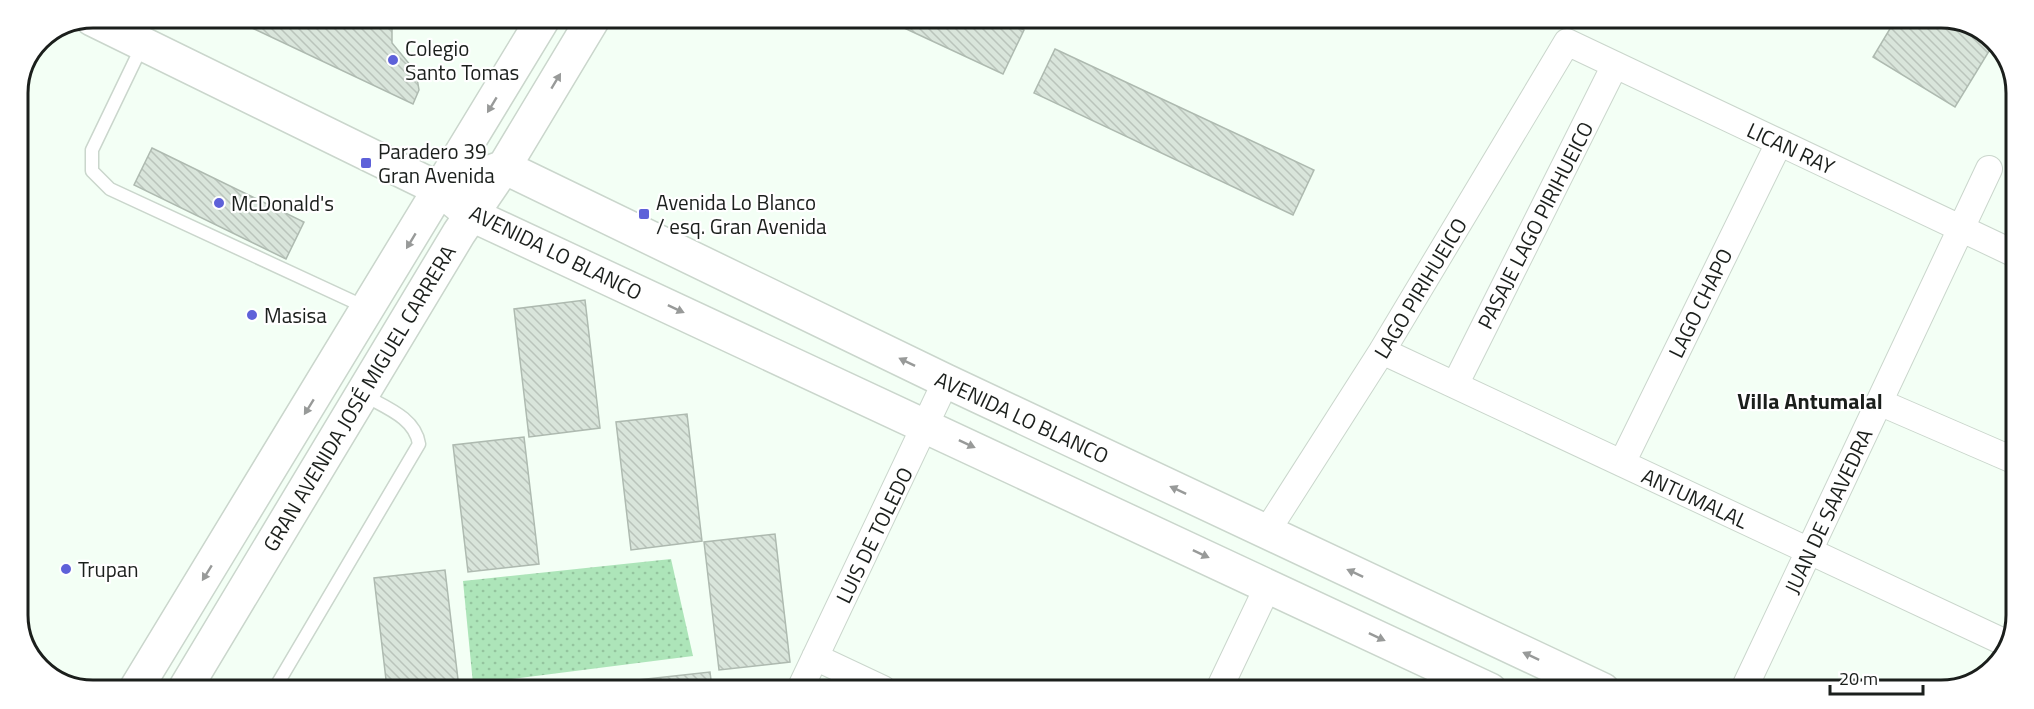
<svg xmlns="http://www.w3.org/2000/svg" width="2034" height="709" viewBox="0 0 2034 709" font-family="'Titillium Web',sans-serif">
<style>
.grass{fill:url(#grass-dots)}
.building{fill:url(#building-back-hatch);stroke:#aebab0;stroke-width:1.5}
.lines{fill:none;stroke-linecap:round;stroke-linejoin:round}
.service-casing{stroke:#cad6cc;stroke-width:15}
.minor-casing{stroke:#cad6cc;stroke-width:28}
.secondary-casing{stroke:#cad6cc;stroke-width:36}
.primary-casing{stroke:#cad6cc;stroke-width:36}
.service{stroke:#fff;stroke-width:12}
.minor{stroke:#fff;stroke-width:26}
.secondary{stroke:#fff;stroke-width:33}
.primary{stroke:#fff;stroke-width:33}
.oneway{fill:#989a99}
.poi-dot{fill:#5e61d9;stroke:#fff;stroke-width:2}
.labels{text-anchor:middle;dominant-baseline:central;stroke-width:4.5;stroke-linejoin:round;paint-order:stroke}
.poi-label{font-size:21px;fill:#1b1f1c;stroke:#fff;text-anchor:start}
.street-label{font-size:21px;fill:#1b1f1c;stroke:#fff}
.neighbourhood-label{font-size:22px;font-weight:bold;fill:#1b1f1c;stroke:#fff}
.rim{fill:none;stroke:#1b1f1c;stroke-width:3}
</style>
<defs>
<pattern id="grass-dots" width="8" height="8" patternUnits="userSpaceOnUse" patternTransform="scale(1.5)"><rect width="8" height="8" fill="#ade5b9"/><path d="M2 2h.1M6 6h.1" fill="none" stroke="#94c49e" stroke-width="1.8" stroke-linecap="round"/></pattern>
<pattern id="building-back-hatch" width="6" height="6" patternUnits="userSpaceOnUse" patternTransform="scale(1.5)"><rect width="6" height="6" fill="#d9e5db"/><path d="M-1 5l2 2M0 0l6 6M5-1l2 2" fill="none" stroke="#bac4bb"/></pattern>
</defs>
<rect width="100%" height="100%" fill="#f3fff5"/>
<path class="grass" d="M671 559 693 656 473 684 463 581Z"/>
<path class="building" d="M231 18 395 19 392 23V43L416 72 419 90 413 104Z
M887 20H1002L1024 30 1003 74Z
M1894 22H1964L1994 43 1955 107 1873 57Z
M1055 49 1314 170 1293 215 1034 93Z
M152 148 304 222 286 259 134 185Z
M585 300 600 428 529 437 514 309Z
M687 414 702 541 631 550 616 422Z
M524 437 539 564 468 572 453 445Z
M775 534 790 662 719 670 704 542Z
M445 570 459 688H387L374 578Z
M710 672 712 688H639L638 680Z"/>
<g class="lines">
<defs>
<path id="service" d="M143 44 92 150V171L110 189 365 307
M275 688 419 444C415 417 384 407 362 394"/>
<path id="minor" d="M1382 351 2008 644
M1455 385 1615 65
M1879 402 2013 460
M1622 463 1779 143
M1267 531 1382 351 1567 42 2015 254
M815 657 883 689
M800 689 946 381
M1219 689 1268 586
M1743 691 1989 169"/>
<path id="secondary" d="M92 19 441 190"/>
<path id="primary" d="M441 190 504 167 946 381 1603 690
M441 190 470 214 1490 690
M137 687 543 19
M186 687 459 233 504 167 593 19"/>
</defs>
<use href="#service" class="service-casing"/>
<use href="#minor" class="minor-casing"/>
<use href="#secondary" class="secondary-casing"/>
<use href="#primary" class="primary-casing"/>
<use href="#service" class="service"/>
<use href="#minor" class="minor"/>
<use href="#secondary" class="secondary"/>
<use href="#primary" class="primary"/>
</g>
<defs><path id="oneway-solid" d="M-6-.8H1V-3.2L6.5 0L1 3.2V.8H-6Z" transform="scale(1.5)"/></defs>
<g class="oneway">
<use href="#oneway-solid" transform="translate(556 81) rotate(-59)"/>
<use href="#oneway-solid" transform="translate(492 105) rotate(121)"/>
<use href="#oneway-solid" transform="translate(411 241) rotate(121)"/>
<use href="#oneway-solid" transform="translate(676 309) rotate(25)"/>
<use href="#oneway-solid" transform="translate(907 362) rotate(-154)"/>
<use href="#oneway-solid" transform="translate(309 407) rotate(122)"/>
<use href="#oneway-solid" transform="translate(967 444) rotate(25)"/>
<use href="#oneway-solid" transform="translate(1178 490) rotate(-155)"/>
<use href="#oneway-solid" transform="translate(1201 554) rotate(25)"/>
<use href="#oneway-solid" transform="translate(207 573) rotate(122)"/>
<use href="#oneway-solid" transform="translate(1355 573) rotate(-155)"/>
<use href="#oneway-solid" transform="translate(1377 637) rotate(25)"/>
<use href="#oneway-solid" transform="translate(1531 656) rotate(-155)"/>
</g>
<g class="poi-dot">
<circle cx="393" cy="60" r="6"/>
<rect x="360" y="157" width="12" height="12" rx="3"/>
<circle cx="219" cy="203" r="6"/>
<rect x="638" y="208" width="12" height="12" rx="3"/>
<circle cx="252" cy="315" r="6"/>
<circle cx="66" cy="569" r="6"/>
</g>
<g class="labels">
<g class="poi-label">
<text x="405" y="48">Colegio<tspan x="405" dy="24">Santo Tomas</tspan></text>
<text x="378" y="151">Paradero 39<tspan x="378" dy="24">Gran Avenida</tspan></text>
<text x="656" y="202">Avenida Lo Blanco<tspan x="656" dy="24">/ esq. Gran Avenida</tspan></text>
<text x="231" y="203">McDonald's</text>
<text x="264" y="315">Masisa</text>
<text x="78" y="569">Trupan</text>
</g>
<g class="street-label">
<text transform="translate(1791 148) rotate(25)">LICAN RAY</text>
<text transform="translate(1535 225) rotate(-63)">PASAJE LAGO PIRIHUEICO</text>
<text transform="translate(556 252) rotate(26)">AVENIDA LO BLANCO</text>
<text transform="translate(1420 288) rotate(-59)">LAGO PIRIHUEICO</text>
<text transform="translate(1700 303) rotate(-64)">LAGO CHAPO</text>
<text transform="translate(359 398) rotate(-59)">GRAN AVENIDA JOSÉ MIGUEL CARRERA</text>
<text transform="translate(1022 417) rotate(25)">AVENIDA LO BLANCO</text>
<text transform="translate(1695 498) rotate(25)">ANTUMALAL</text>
<text transform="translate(1828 511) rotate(-65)">JUAN DE SAAVEDRA</text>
<text transform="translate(874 535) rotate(-64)">LUIS DE TOLEDO</text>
</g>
<g class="neighbourhood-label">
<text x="1810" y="401">Villa Antumalal</text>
</g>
</g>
<path d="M0 0H2034V709H0ZM93 28H1941A65 65 0 0 1 2006 93V615A65 65 0 0 1 1941 680H93A65 65 0 0 1 28 615V93A65 65 0 0 1 93 28Z" fill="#fff" fill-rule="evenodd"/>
<path class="rim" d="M93 28H1941A65 65 0 0 1 2006 93V615A65 65 0 0 1 1941 680H93A65 65 0 0 1 28 615V93A65 65 0 0 1 93 28Z"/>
<path d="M1830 685v9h93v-9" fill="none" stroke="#1b1f1c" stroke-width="3"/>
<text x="1839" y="685" font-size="18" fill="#1b1f1c" stroke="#ffffff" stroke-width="4.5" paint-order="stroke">20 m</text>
</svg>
